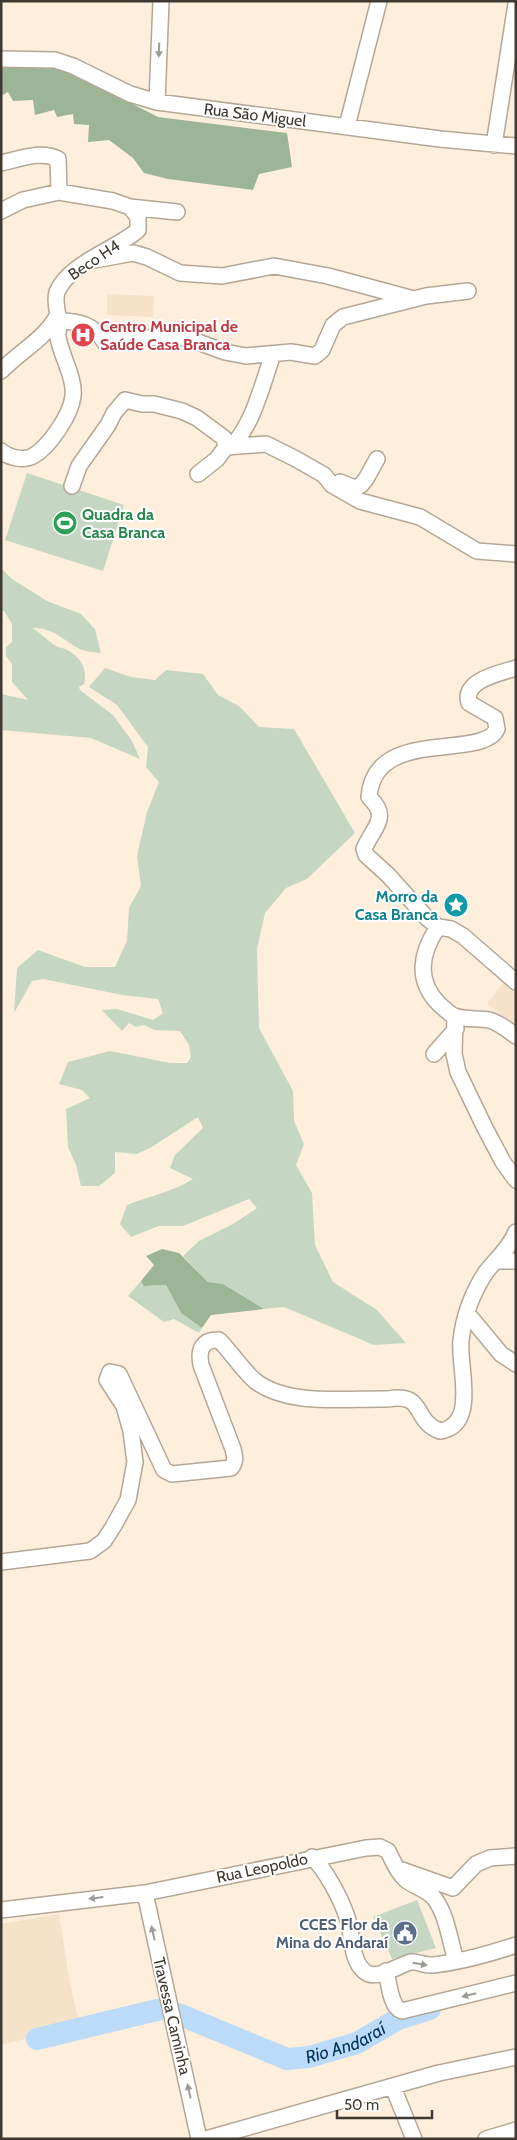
<svg xmlns="http://www.w3.org/2000/svg" width="517" height="2140" viewBox="0 0 517 2140" font-family="Cabin,sans-serif">
<style>
.built{fill:#f4e2c9}
.green{fill:#c5d7c2}
.forest{fill:#9bb596}
.lines{fill:none;stroke-linecap:round;stroke-linejoin:round}
.river{stroke:#bbdbf8;stroke-width:22}
.minor-casing{stroke:#b4a795;stroke-width:18}
.minor{stroke:#fff;stroke-width:15}
.oneway{fill:#9f9c98}
.labels{text-anchor:middle;dominant-baseline:central;stroke-width:4;stroke-linejoin:round;paint-order:stroke}
.street-label{font-size:16px;fill:#3f3932;stroke:#fff}
.health-label{font-size:16px;font-weight:bold;fill:#be3a42;stroke:#fff;text-anchor:start}
.leisure-label{font-size:16px;font-weight:bold;fill:#27864d;stroke:#fff;text-anchor:start}
.culture-label{font-size:16px;font-weight:bold;fill:#0d838f;stroke:#fff;text-anchor:end}
.service-label{font-size:16px;font-weight:bold;fill:#4e5e75;stroke:#fff;text-anchor:end}
.water-label{font-size:18px;font-style:italic;fill:#003458;stroke:#fff}
</style>
<rect width="100%" height="100%" fill="#fdefdc"/>
<path class="built" d="M107 294 154 296 153 317 107 315Z
M504 982 516 992V1025L487 1004Z
M59 1914 70 1984 80 2025 1 2045V1924Z"/>
<path class="green" d="M27 473 124 505 103 571 5 540Z
M1 568 12 579 47 601 81 614 95 629 101 653C94 652 84 652 78 648 62 639 52 627 32 628 41 633 46 639 54 645 59 648 65 648 69 651 81 658 88 670 84 684L79 687 80 690 113 715 132 741 140 759 91 738 1 730V694L28 700 12 682V664L6 656V647L12 642V624L4 611H1Z
M105 668 131 677 155 680 166 670 203 674 218 695 239 706 259 727 294 729 355 833 307 879 286 888 265 913 257 949 259 1028 293 1091 294 1121 304 1144 296 1165 312 1193 315 1245 333 1282 377 1310 406 1343 374 1345 284 1307 264 1309 223 1284 208 1282 183 1256 199 1241 233 1224 257 1208 249 1199 183 1226H159L131 1237 120 1224 127 1205C149 1196 173 1192 193 1179L170 1168 175 1155 203 1128 198 1117 150 1148 137 1154 115 1152V1173L99 1186H81L76 1165 68 1147 66 1109 90 1098 82 1090 59 1084 68 1062 110 1051 170 1063H187L191 1057 189 1045 180 1031 155 1030 144 1025 136 1027 129 1023 122 1031 102 1010 117 1009 153 1020 163 1013 158 999 122 995 43 979 32 981 14 1013 17 968 38 950 85 967H115L127 941 129 908 141 886 137 856 147 812 159 782 146 767 148 747 117 705 89 687Z
M141 1281 145 1286 166 1285 181 1313 202 1328 199 1333 174 1319 164 1322 128 1296Z
M417 1900 436 1948 392 1959 373 1917Z"/>
<path class="forest" d="M1 65 50 66 74 74 158 117 287 133 292 167 259 174 253 190 168 179 144 173 133 158 109 140 88 142 89 125 74 124 73 114 57 117 54 110 35 115 33 100 13 101 8 92 1 96Z
M162 1249 179 1253 208 1282 223 1284 264 1309 211 1315 202 1328 181 1313 166 1285 144 1286 141 1281 154 1265 146 1256Z"/>
<g class="lines">
<g class="river">
<path id="s1" d="M178 2014 287 2059 309 2057 357 2043 398 2019 430 2009"/>
<path d="M37 2039 157 2010"/>
</g>
<defs>
<path id="minor" d="M1 59 55 60 73 66 130 94 157 102 440 139 516 146
M157 102 161 1
M347 126 379 1
M494 145 516 4
M1 163C19 159 42 150 58 159L59 192
M1 211 23 200 59 192 113 201 130 207 177 212
M89 261 133 253 147 257 180 273 222 276 274 266 328 276 410 298
M59 321C79 321 95 325 105 343L123 337 147 338 172 336 190 339 225 352 246 356 291 352 315 356 322 350 333 325 343 317 426 296 468 291
M1 371C19 352 45 339 57 316
M232 446C254 422 262 385 273 354
M1 451C9 458 24 461 33 456 49 447 71 415 73 396 75 377 61 356 58 337 57 332 60 327 59 322 58 313 54 301 57 292 69 263 117 249 138 230V217L130 207
M198 474 217 459 226 447 266 444 296 459 324 475 332 485 360 501 420 517 477 551 516 554
M340 482 355 488 361 485 366 479 377 459
M72 486 79 466 108 425 114 413 125 400 142 404H154L182 411 197 418 224 438 226 447
M516 668C501 673 462 680 469 703L495 718 497 729C482 761 374 726 369 797 391 818 373 827 364 849L366 855 388 875 427 918 438 927 451 929 463 936 516 982
M438 927C421 952 415 980 439 1004 444 1008 448 1013 454 1016 465 1020 478 1018 489 1020 500 1023 508 1030 516 1036
M455 1016 454 1054 458 1072 485 1128 503 1162 516 1180
M434 1054 456 1029
M497 1261H516
M467 1313 501 1354 516 1364
M1 1562 90 1551 104 1541 113 1527 128 1500 135 1462 131 1431 124 1406 107 1380 110 1372 119 1374 164 1470 172 1474 231 1468C236 1462 235 1457 233 1449L201 1365C198 1350 202 1339 219 1340 231 1352 241 1368 254 1380 287 1407 348 1398 388 1399 426 1392 412 1421 440 1431 479 1425 458 1367 461 1340 464 1315 472 1293 486 1272 496 1259 509 1249 516 1232
M312 1857C326 1870 341 1899 347 1917 353 1933 350 1959 364 1971 376 1982 398 1965 411 1962 417 1961 426 1966 433 1965 461 1962 489 1954 516 1945
M402 1870 453 1888 476 1864 490 1858 516 1856
M145 1893 199 2139
M1 1910 145 1893 366 1848 380 1847 388 1851C393 1861 397 1872 406 1880 415 1887 427 1889 435 1899 447 1916 450 1941 456 1961
M386 1971C389 1982 390 2007 402 2011L516 1983
M393 2087 414 2139
M206 2139 439 2073 516 2057
M486 2139 516 2130"/>
</defs>
<use href="#minor" class="minor-casing"/>
<use href="#minor" class="minor"/>
</g>
<defs><path id="oneway-solid" d="M-6-.8H1V-3.2L6.5 0L1 3.2V.8H-6Z" transform="scale(1.25)"/></defs>
<g class="oneway">
<use href="#oneway-solid" transform="translate(159 50) rotate(92)"/>
<use href="#oneway-solid" transform="translate(96 1898) rotate(173)"/>
<use href="#oneway-solid" transform="translate(153 1933) rotate(-103)"/>
<use href="#oneway-solid" transform="translate(420 1964) rotate(10)"/>
<use href="#oneway-solid" transform="translate(469 1995) rotate(166)"/>
<use href="#oneway-solid" transform="translate(189 2091) rotate(-103)"/>
</g>
<defs>
<symbol id="hospital-disc" viewBox="-11 -11 22 22"><circle r="9.5" fill="#e0444e" stroke="#fff"/><path d="M-5-5h3v3.5h4V-5h3V5h-3V1.5h-4V5h-3Z" fill="#fff"/></symbol>
<symbol id="stadium-disc" viewBox="-11 -11 22 22"><circle r="9.5" fill="#2e9e5b" stroke="#fff"/><path d="M0-5a6.5 5 0 1 0 0 10a6.5 5 0 1 0 0-10ZM-3.5-1.8h7v3.6h-7Z" fill="#fff"/></symbol>
<symbol id="sight-disc" viewBox="-11 -11 22 22"><circle r="9.5" fill="#0f9aa8" stroke="#fff"/><path d="M0-6L1.8-2.2L6-1.7L2.9 1.2L3.7 5.4L0 3.3L-3.7 5.4L-2.9 1.2L-6-1.7L-1.8-2.2Z" fill="#fff"/></symbol>
<symbol id="civic-disc" viewBox="-11 -11 22 22"><circle r="9.5" fill="#5c6f8a" stroke="#fff"/><path d="M-.6-6.5H3V-4.5H.6V-3L4-1V1h2V6H-6V1h2V-1L-.6-3ZM-1.2 2.5V6h2.4V2.5Z" fill="#fff"/></symbol>
</defs>
<g fill-rule="evenodd">
<use href="#hospital-disc" x="69" y="321" width="28" height="28"/>
<use href="#stadium-disc" x="51" y="509" width="28" height="28"/>
<use href="#sight-disc" x="442" y="891" width="28" height="28"/>
<use href="#civic-disc" x="391" y="1919" width="28" height="28"/>
</g>
<g class="labels">
<g class="street-label">
<text transform="translate(255 115) rotate(7)">Rua São Miguel</text>
<text transform="translate(94 260) rotate(-34)">Beco H4</text>
<text transform="translate(262 1868) rotate(-12)">Rua Leopoldo</text>
<text transform="translate(172 2016) rotate(77)">Travessa Caminha</text>
</g>
<g class="health-label">
<text x="100" y="326">Centro Municipal de<tspan x="100" dy="18">Saúde Casa Branca</tspan></text>
</g>
<g class="leisure-label">
<text x="82" y="514">Quadra da<tspan x="82" dy="18">Casa Branca</tspan></text>
</g>
<g class="culture-label">
<text x="438" y="896">Morro da<tspan x="438" dy="18">Casa Branca</tspan></text>
</g>
<g class="service-label">
<text x="388" y="1924">CCES Flor da<tspan x="388" dy="18">Mina do Andaraí</tspan></text>
</g>
<g class="water-label">
<text stroke="none"><textPath href="#s1" startOffset="179">Rio Andaraí</textPath></text>
</g>
</g>
<rect width="517" height="2140" fill="none" stroke="#3f3932" stroke-width="5"/>
<path d="M337 2110v8h95v-8" fill="none" stroke="#3f3932" stroke-width="2.5"/>
<text x="344" y="2110" font-size="15" fill="#3f3932" stroke="#ffffff" stroke-width="4" paint-order="stroke">50 m</text>
</svg>
